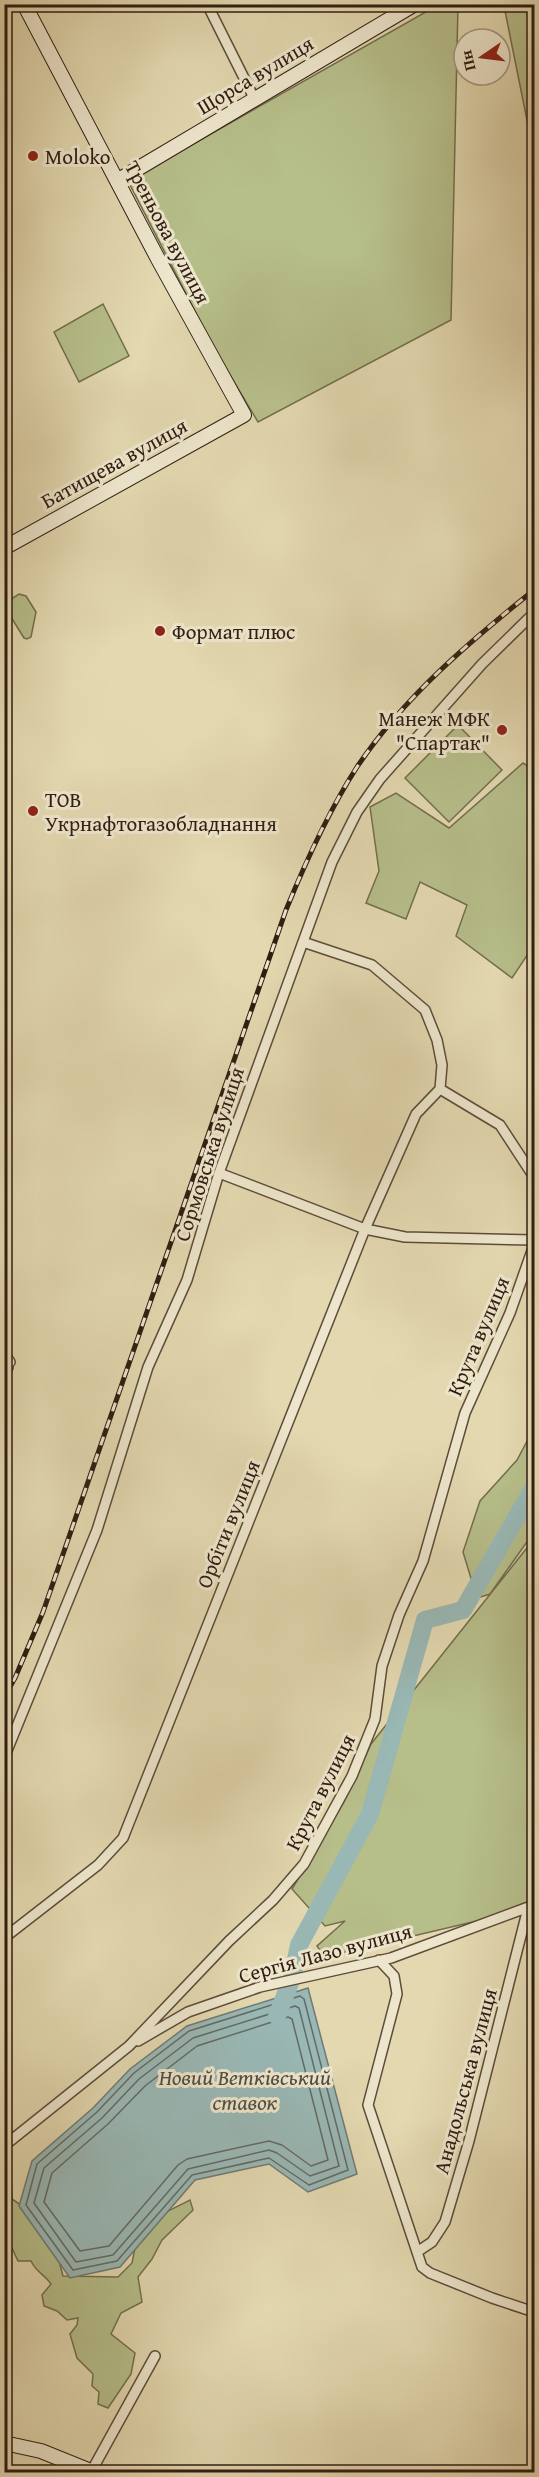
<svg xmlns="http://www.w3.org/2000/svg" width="539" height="2477" viewBox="0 0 539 2477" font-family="'Gentium Book Plus',serif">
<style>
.green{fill:#b6be8a;stroke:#736e4e;stroke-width:1.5}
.water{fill:#99b8b5;stroke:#6f7a74;stroke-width:1.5}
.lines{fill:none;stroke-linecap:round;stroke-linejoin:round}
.shore{stroke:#646a64;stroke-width:1.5}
.river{stroke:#99b8b5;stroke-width:18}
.street-casing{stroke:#5d4c3a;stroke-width:12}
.secondary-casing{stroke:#301d12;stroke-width:16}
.street{stroke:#ede6cc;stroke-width:9}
.secondary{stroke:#ede6cc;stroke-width:14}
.rail-casing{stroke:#301d12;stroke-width:5}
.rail{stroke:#ede6cc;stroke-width:3;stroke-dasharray:9;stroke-linecap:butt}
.poi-dot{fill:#8f2418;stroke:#ede6cc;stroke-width:2}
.labels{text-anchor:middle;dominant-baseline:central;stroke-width:6;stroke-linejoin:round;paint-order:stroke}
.street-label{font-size:21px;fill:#301d12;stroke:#ede6cc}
.poi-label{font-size:21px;fill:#301d12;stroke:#ede6cc;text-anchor:start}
.water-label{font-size:22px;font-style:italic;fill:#504c43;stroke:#ede6cc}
</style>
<rect width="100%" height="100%" fill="#e3d8b0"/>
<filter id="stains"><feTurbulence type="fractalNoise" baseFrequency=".00333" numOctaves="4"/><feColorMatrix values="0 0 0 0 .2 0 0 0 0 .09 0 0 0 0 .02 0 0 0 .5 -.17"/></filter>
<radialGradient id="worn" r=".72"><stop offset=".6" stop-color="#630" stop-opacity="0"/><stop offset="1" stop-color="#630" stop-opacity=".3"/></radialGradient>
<path class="green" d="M438 5H458L451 320 258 422 214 348 128 181Z
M506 5H534V155L504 6Z
M103 304 129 356 79 382 54 332Z
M19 594 26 596 36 612 31 637 27 639 24 638 6 609 8 601Z
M458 725 502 770 449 822 405 778Z
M523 763 534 770V945L512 978 456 936 467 905 420 882 406 919 366 903 379 871 370 807 396 793 449 828Z
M534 1428V1532L490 1594 477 1598 463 1552 480 1501 517 1460Z
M534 1539V1900L481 1920 324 1957 317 1946 345 1921 325 1926 292 1889 344 1802 371 1744Z
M11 2171 12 2199C43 2218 55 2241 63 2276L118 2277 132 2263 137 2238 154 2218 190 2200 193 2210 162 2240 152 2259 138 2277 142 2302 121 2313 111 2334 135 2353 131 2374 108 2408 98 2404 99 2392 92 2386 93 2374 77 2358 70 2334 77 2325 78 2318 67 2320 57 2311 44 2306 42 2295 51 2284C44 2274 36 2272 31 2261H18L11 2246 5 2243 4 2172Z"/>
<path class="water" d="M308 1988 357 2174 308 2192 269 2164 195 2180 120 2267 70 2278 19 2206 32 2161 93 2108 130 2069 187 2026Z"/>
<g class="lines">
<path class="shore" d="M300 1996 304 1999 348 2170 309 2185 269 2158 192 2175 117 2261 73 2270 26 2205 37 2164 97 2112 134 2073 189 2031Z
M295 2006 299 2008 339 2166 310 2176 277 2153 269 2150 188 2169 113 2255 76 2262 34 2203 44 2168 102 2118 139 2079 193 2038Z
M288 2017 292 2019 328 2160 311 2166 282 2145 269 2141 187 2159 178 2165 109 2246 80 2251 44 2202 52 2173 108 2124 145 2086 197 2046Z"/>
<path class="river" d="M277 2016 292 1978 299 1945 370 1814 425 1620 463 1610 534 1487"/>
<defs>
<path id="street" d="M207 4 255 100
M303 942 372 965 425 1010 437 1040 442 1065 440 1089 500 1125 534 1177
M219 1173 365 1229 405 1237 534 1240
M4 1353 10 1362
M4 1377 8 1367
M4 1758 97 1530 148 1367 187 1280 219 1173 332 862 357 812 380 779 482 664 534 613
M4 1938 98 1865 123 1838 365 1229 416 1114 440 1089
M379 1960 394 1976 397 1994 368 2105 422 2267 430 2273 492 2298 534 2312
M138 2041 188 2012 260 1987 391 1958 534 1905
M4 2146 129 2046 229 1941 273 1900 304 1864 352 1776 375 1719 382 1666 399 1615 423 1561 465 1413 510 1313 534 1245
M417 2252 432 2242 445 2222 469 2141 528 1908
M91 2472 155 2356"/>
<path id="secondary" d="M117 181 415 4
M4 548 244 415 158 259 24 4
M4 2443 41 2451 93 2472"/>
</defs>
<use href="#street" class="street-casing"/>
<use href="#secondary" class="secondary-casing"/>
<use href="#street" class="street"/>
<use href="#secondary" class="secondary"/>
<defs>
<path id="rail" d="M4 1697 15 1678 43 1612 286 910C306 861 328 812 357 767 404 697 469 642 534 590"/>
</defs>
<use href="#rail" class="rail-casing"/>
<use href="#rail" class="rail"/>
</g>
<g class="poi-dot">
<circle cx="33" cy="156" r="6"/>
<circle cx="160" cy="631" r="6"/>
<circle cx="502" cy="730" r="6"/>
<circle cx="33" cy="811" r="6"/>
</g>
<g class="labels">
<g class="street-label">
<text transform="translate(255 75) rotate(-31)">Щорса вулиця</text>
<text transform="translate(168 232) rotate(62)">Треньова вулиця</text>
<text transform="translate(114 463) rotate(-29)">Батищева вулиця</text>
<text transform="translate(209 1154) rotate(-72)">Сормовська вулиця</text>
<text transform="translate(478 1336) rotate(-67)">Крута вулиця</text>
<text transform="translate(228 1524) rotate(-68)">Орбіти вулиця</text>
<text transform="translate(320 1792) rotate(-63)">Крута вулиця</text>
<text transform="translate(325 1953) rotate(-15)">Сергія Лазо вулиця</text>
<text transform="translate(465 2081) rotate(-75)">Анадольська вулиця</text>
</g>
<g class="poi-label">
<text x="45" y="156">Moloko</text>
<text x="172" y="631">Формат плюс</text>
<text x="490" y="718" text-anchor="end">Манеж МФК<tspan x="490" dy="24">"Спартак"</tspan></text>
<text x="45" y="799">ТОВ<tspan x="45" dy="24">Укрнафтогазобладнання</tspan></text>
</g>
<g class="water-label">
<text x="245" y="2077">Новий Ветківський<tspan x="245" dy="25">ставок</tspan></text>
</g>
</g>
<rect width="539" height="2477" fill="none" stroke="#e3d8b0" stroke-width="24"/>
<rect x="6" y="6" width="527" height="2465" fill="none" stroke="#301d12" stroke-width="3"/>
<rect x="12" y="12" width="515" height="2453" fill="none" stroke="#301d12" stroke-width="1.5"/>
<g transform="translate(482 57) rotate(256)"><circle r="28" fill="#ede6cc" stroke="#a19682" stroke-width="1.5"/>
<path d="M0-4.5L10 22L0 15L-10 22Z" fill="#8f2418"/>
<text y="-9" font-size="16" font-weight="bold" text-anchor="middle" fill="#301d12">Пн</text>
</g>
<rect width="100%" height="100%" filter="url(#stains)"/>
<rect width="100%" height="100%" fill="url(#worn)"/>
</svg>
